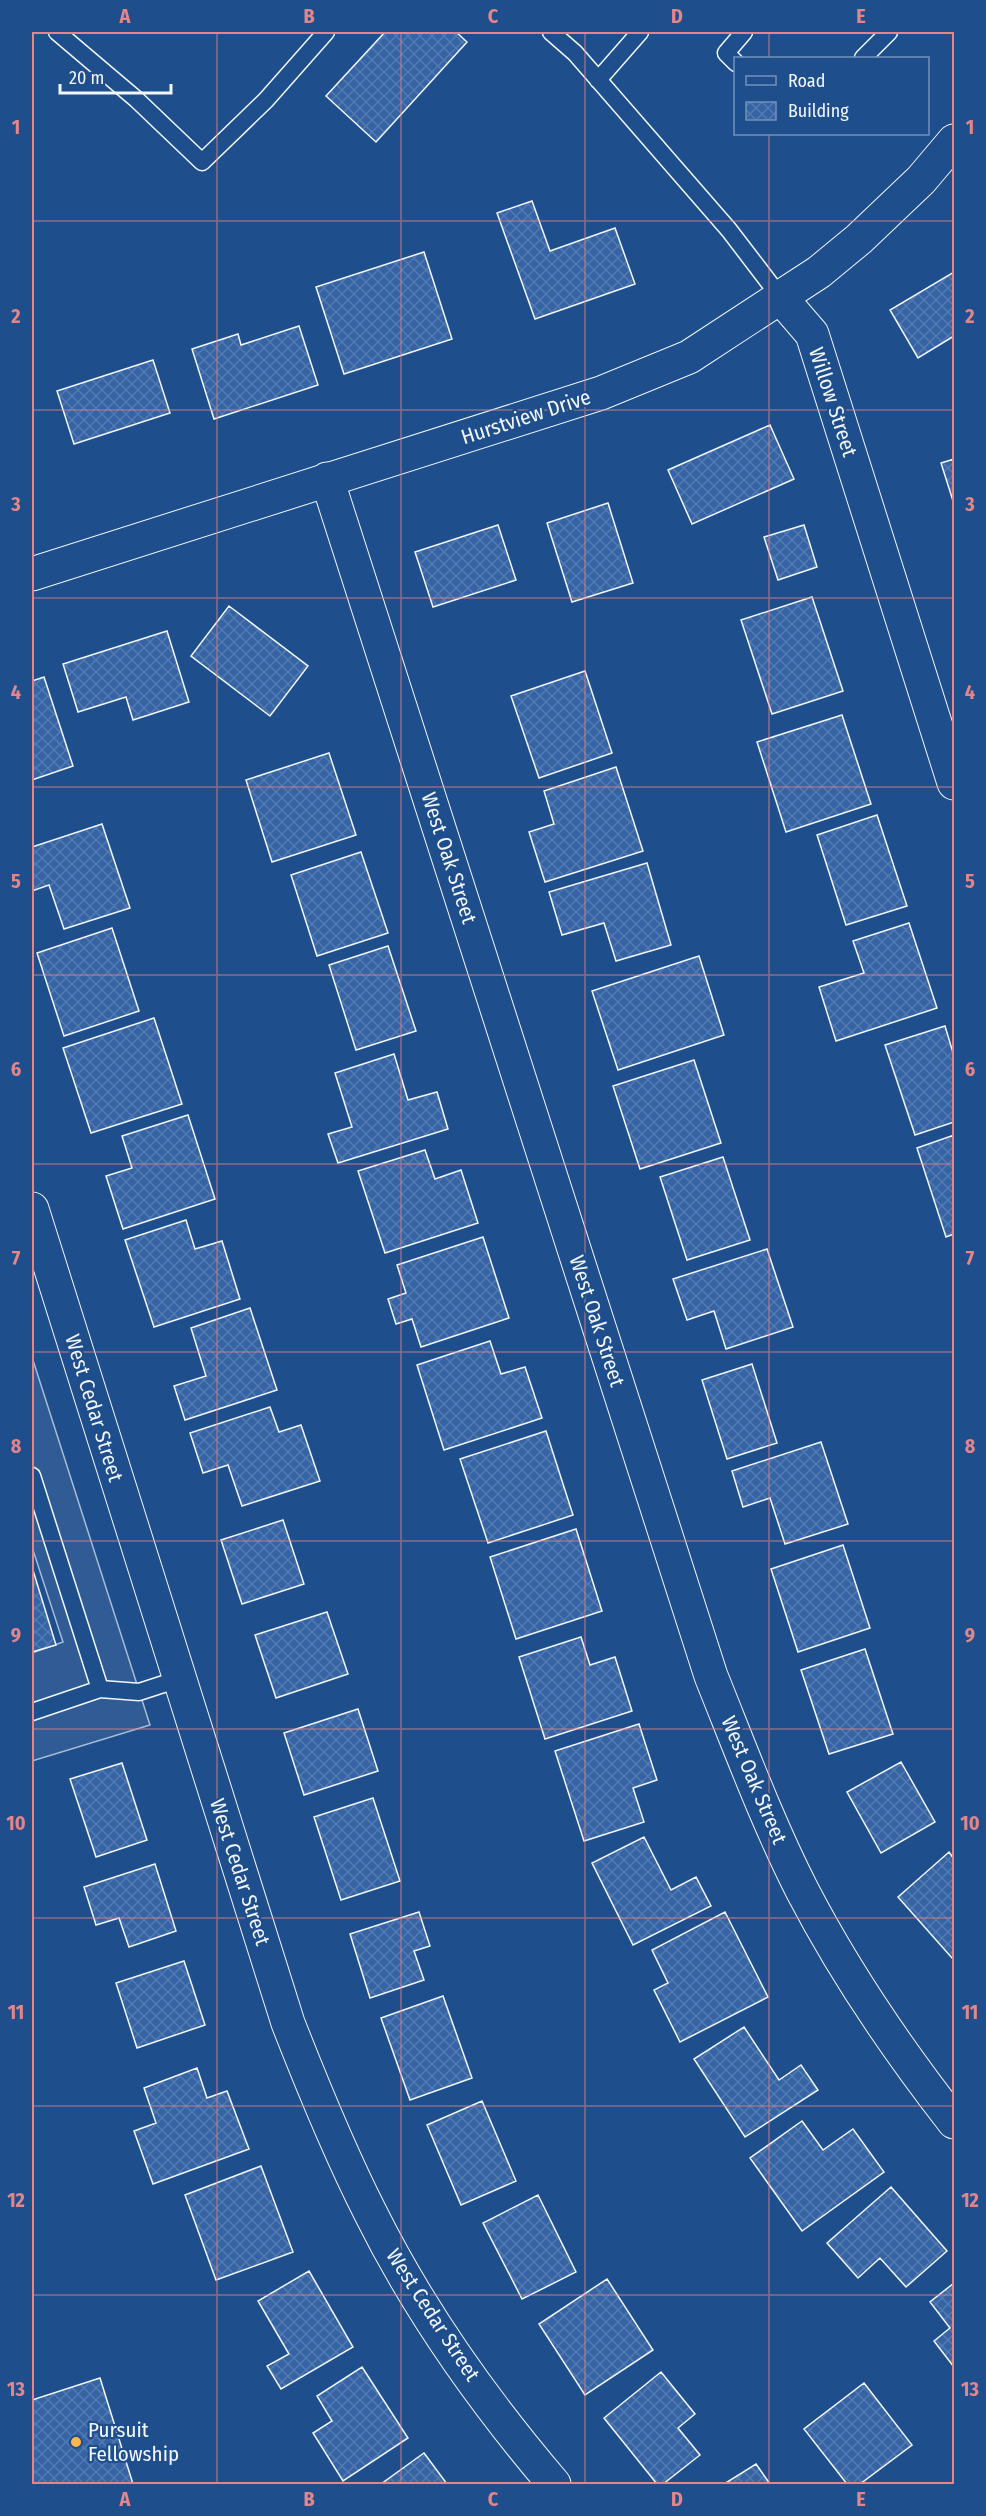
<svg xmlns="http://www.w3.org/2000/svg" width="986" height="2516" viewBox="0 0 986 2516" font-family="'Fira Sans Condensed',sans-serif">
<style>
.parking{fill:#305b95;stroke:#a8bbd7;stroke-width:1.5}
.building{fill:url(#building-cross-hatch);stroke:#f2f6ff;stroke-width:1.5}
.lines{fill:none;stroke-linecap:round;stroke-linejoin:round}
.lane-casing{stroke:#f2f6ff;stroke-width:19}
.street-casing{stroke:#f2f6ff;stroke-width:35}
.secondary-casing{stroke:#f2f6ff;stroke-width:35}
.lane{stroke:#1f4e8c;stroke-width:16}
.street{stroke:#1f4e8c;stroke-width:33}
.secondary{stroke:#1f4e8c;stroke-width:33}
.grid{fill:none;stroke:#e38589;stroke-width:1.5;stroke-opacity:0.55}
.poi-dot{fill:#ffb74d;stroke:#1f4e8c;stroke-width:2}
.labels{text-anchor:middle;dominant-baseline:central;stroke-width:4.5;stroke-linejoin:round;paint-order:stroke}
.street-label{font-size:21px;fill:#f2f6ff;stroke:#1f4e8c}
.poi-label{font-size:21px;fill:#f2f6ff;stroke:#1f4e8c;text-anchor:start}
.neatline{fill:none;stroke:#e38589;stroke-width:2}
.grid-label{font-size:20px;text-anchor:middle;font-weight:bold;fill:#e38589}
</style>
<defs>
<pattern id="building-cross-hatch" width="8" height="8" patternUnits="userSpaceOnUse" patternTransform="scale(1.5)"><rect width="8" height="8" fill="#3563a3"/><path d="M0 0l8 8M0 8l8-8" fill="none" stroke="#537ab1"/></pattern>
</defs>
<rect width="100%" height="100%" fill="#1f4e8c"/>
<path class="parking" d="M32 1357 150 1725 32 1761V1653L63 1642 32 1547Z"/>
<path class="building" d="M385 32H456L467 42 376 142 326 96Z
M532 201 550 251 615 228 635 284 535 319 497 213Z
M424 252 452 339 344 374 316 287Z
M954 272V336L918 358 890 310Z
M299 326 318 385 214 419 192 349 238 334 241 345Z
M153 360 170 413 74 444 57 391Z
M770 425 794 479 692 524 668 470Z
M954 459V504L941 463Z
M608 503 633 583 572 602 547 523Z
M498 525 516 580 433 607 415 552Z
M804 525 817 567 778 580 764 537Z
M812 597 843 691 772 714 741 620Z
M229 606 308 666 270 716 191 656Z
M167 631 189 702 133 720 126 697 78 712 63 664Z
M585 671 612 753 539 778 511 696Z
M44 677 73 766 32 780V681Z
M842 715 871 804 786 832 757 742Z
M329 753 356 835 272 862 246 780Z
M616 767 643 851 545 882 529 832 554 824 544 791Z
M877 815 907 906 846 925 817 835Z
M102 824 130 908 64 929 49 885 32 891V847Z
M361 852 388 933 317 956 291 875Z
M647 863 671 945 616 961 604 923 562 935 549 892Z
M909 923 937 1008 836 1041 819 987 864 973 853 941Z
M112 928 139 1011 64 1036 37 953Z
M388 946 416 1031 356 1050 329 965Z
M699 956 724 1035 618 1070 592 991Z
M154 1018 182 1104 91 1133 63 1048Z
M945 1026 954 1056V1122L915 1135 885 1045Z
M394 1054 408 1100 437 1092 448 1129 338 1163 328 1134 352 1127 335 1073Z
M694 1060 721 1143 640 1169 613 1086Z
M188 1115 215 1199 123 1229 106 1176 132 1168 122 1136Z
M954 1135V1234L946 1237 917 1148Z
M425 1150 435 1179 461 1170 478 1223 385 1253 358 1171Z
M723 1157 750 1240 687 1260 660 1177Z
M186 1220 195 1249 222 1241 240 1299 154 1327 125 1240Z
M483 1237 509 1318 421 1347 412 1319 396 1324 388 1299 406 1293 397 1265Z
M767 1249 793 1327 726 1349 714 1311 687 1320 673 1279Z
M250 1308 277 1390 185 1420 174 1386 206 1376 191 1328Z
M490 1341 501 1374 525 1367 542 1418 444 1450 417 1365Z
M752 1364 777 1443 727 1459 702 1380Z
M270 1407 279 1432 301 1425 320 1481 242 1506 228 1465 203 1473 190 1433Z
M546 1431 573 1515 488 1543 460 1459Z
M821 1442 848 1524 785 1544 770 1498 743 1507 732 1471Z
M283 1520 304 1584 242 1604 221 1540Z
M576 1529 602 1611 516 1639 490 1557Z
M843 1545 870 1628 798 1652 771 1569Z
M32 1567 56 1645 32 1652Z
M327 1612 348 1674 276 1698 255 1635Z
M581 1637 590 1665 615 1657 632 1711 545 1739 519 1657Z
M865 1649 893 1734 829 1754 801 1670Z
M358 1709 378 1771 304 1795 284 1733Z
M639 1724 657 1780 633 1788 644 1822 584 1841 555 1751Z
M901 1762 935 1822 881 1853 847 1792Z
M122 1763 147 1840 96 1857 70 1779Z
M373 1798 400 1881 341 1900 314 1817Z
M644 1837 671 1890 696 1877 711 1906 633 1945 592 1863Z
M949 1852 954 1859V1956L952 1958 898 1897Z
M155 1864 176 1931 129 1947 119 1918 96 1925 84 1887Z
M419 1912 430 1946 414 1951 424 1980 370 1998 350 1934Z
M725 1912 768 1997 680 2042 654 1990 668 1983 652 1950Z
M184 1961 205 2025 137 2048 116 1983Z
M443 1996 472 2078 410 2100 381 2018Z
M744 2027 779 2080 801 2065 818 2090 745 2137 694 2059Z
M197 2068 207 2098 227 2091 249 2149 153 2184 134 2131 156 2123 144 2088Z
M482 2101 516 2181 461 2205 427 2125Z
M802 2121 823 2150 853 2129 884 2172 802 2231 750 2158Z
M261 2166 293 2252 216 2280 185 2195Z
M891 2187 947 2251 906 2287 880 2258 858 2278 827 2243Z
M538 2195 576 2272 522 2299 483 2223Z
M309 2271 353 2347 281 2389 267 2366 289 2354 258 2301Z
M607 2279 653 2350 585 2395 539 2324Z
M954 2283V2367L934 2341 950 2328 930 2302Z
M362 2367 408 2438 343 2481 313 2433 332 2421 317 2396Z
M661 2372 695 2414 678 2428 700 2455 663 2484H657L604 2418Z
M100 2378 133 2484H32V2400Z
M864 2383 912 2445 860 2484H847L804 2429Z
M424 2453 447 2484H381Z
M756 2464 770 2484H724Z"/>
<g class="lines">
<defs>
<path id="lane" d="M57 32 136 99 202 162 266 100 326 32
M551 32 575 53 729 230 781 298
M863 58 889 32
M736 63 726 53 744 32
M598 80 640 32
M32 1476 100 1689
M32 1712 100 1689 139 1692 179 1679"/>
<path id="street" d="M781 298 812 334 954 783
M327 479 711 1676C740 1748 767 1821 802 1890 845 1973 897 2049 954 2122
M32 1209 288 2023C313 2087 339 2151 370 2212 418 2309 484 2402 554 2484"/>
<path id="secondary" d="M32 574 601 393 689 357 819 272 859 239 921 180 954 141"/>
</defs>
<use href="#lane" class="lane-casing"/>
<use href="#street" class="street-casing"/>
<use href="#secondary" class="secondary-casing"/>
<use href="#lane" class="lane"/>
<use href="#street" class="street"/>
<use href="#secondary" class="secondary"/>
</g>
<path class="grid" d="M217 32V2484M401 32V2484M585 32V2484M769 32V58M769 134V2484M32 221H954M32 410H954M32 598H954M32 787H954M32 975H954M32 1164H954M32 1352H954M32 1541H954M32 1729H954M32 1918H954M32 2106H954M32 2295H954"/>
<circle class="poi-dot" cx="76" cy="2442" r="6"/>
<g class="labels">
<g class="street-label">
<text transform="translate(833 402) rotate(72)">Willow Street</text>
<text transform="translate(526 417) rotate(-18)">Hurstview Drive</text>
<text transform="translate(449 858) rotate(72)">West Oak Street</text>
<text transform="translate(597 1321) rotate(72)">West Oak Street</text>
<text transform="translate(94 1408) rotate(73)">West Cedar Street</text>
<text transform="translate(754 1780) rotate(67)">West Oak Street</text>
<text transform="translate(240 1872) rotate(72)">West Cedar Street</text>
<text transform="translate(433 2315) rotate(57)">West Cedar Street</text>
</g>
<g class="poi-label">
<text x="88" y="2430">Pursuit<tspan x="88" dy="24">Fellowship</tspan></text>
</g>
</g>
<rect width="986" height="2516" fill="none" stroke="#1f4e8c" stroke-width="66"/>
<rect x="734" y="57" width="195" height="78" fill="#1f4e8c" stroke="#7391ba" stroke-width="1.5"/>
<rect x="746" y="76" width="30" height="9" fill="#1f4e8c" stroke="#7391ba" stroke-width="1.5"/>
<text x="788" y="87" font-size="18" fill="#f2f6ff">Road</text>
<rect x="746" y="102" width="30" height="18" fill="url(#building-cross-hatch)" stroke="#7391ba" stroke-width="1.5"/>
<text x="788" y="117" font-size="18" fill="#f2f6ff">Building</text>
<path d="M60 84v9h111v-9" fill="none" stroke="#f2f6ff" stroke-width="3"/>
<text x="69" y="84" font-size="18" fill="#f2f6ff" stroke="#1f4e8c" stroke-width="4.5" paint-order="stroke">20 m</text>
<rect x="33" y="33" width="920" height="2450" class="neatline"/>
<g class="grid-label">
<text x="125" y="23">A</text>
<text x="309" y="23">B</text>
<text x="493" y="23">C</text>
<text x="677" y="23">D</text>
<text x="861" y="23">E</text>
<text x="16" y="134">1</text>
<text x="970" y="134">1</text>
<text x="16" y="323">2</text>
<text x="970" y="323">2</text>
<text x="16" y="511">3</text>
<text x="970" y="511">3</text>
<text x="16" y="699">4</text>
<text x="970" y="699">4</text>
<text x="16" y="888">5</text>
<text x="970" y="888">5</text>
<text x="16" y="1076">6</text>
<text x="970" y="1076">6</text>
<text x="16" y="1265">7</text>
<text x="970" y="1265">7</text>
<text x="16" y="1453">8</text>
<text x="970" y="1453">8</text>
<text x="16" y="1642">9</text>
<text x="970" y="1642">9</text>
<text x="16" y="1830">10</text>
<text x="970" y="1830">10</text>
<text x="16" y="2019">11</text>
<text x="970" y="2019">11</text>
<text x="16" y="2207">12</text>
<text x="970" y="2207">12</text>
<text x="16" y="2396">13</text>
<text x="970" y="2396">13</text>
<text x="125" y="2506">A</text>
<text x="309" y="2506">B</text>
<text x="493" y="2506">C</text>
<text x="677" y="2506">D</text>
<text x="861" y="2506">E</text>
</g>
</svg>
